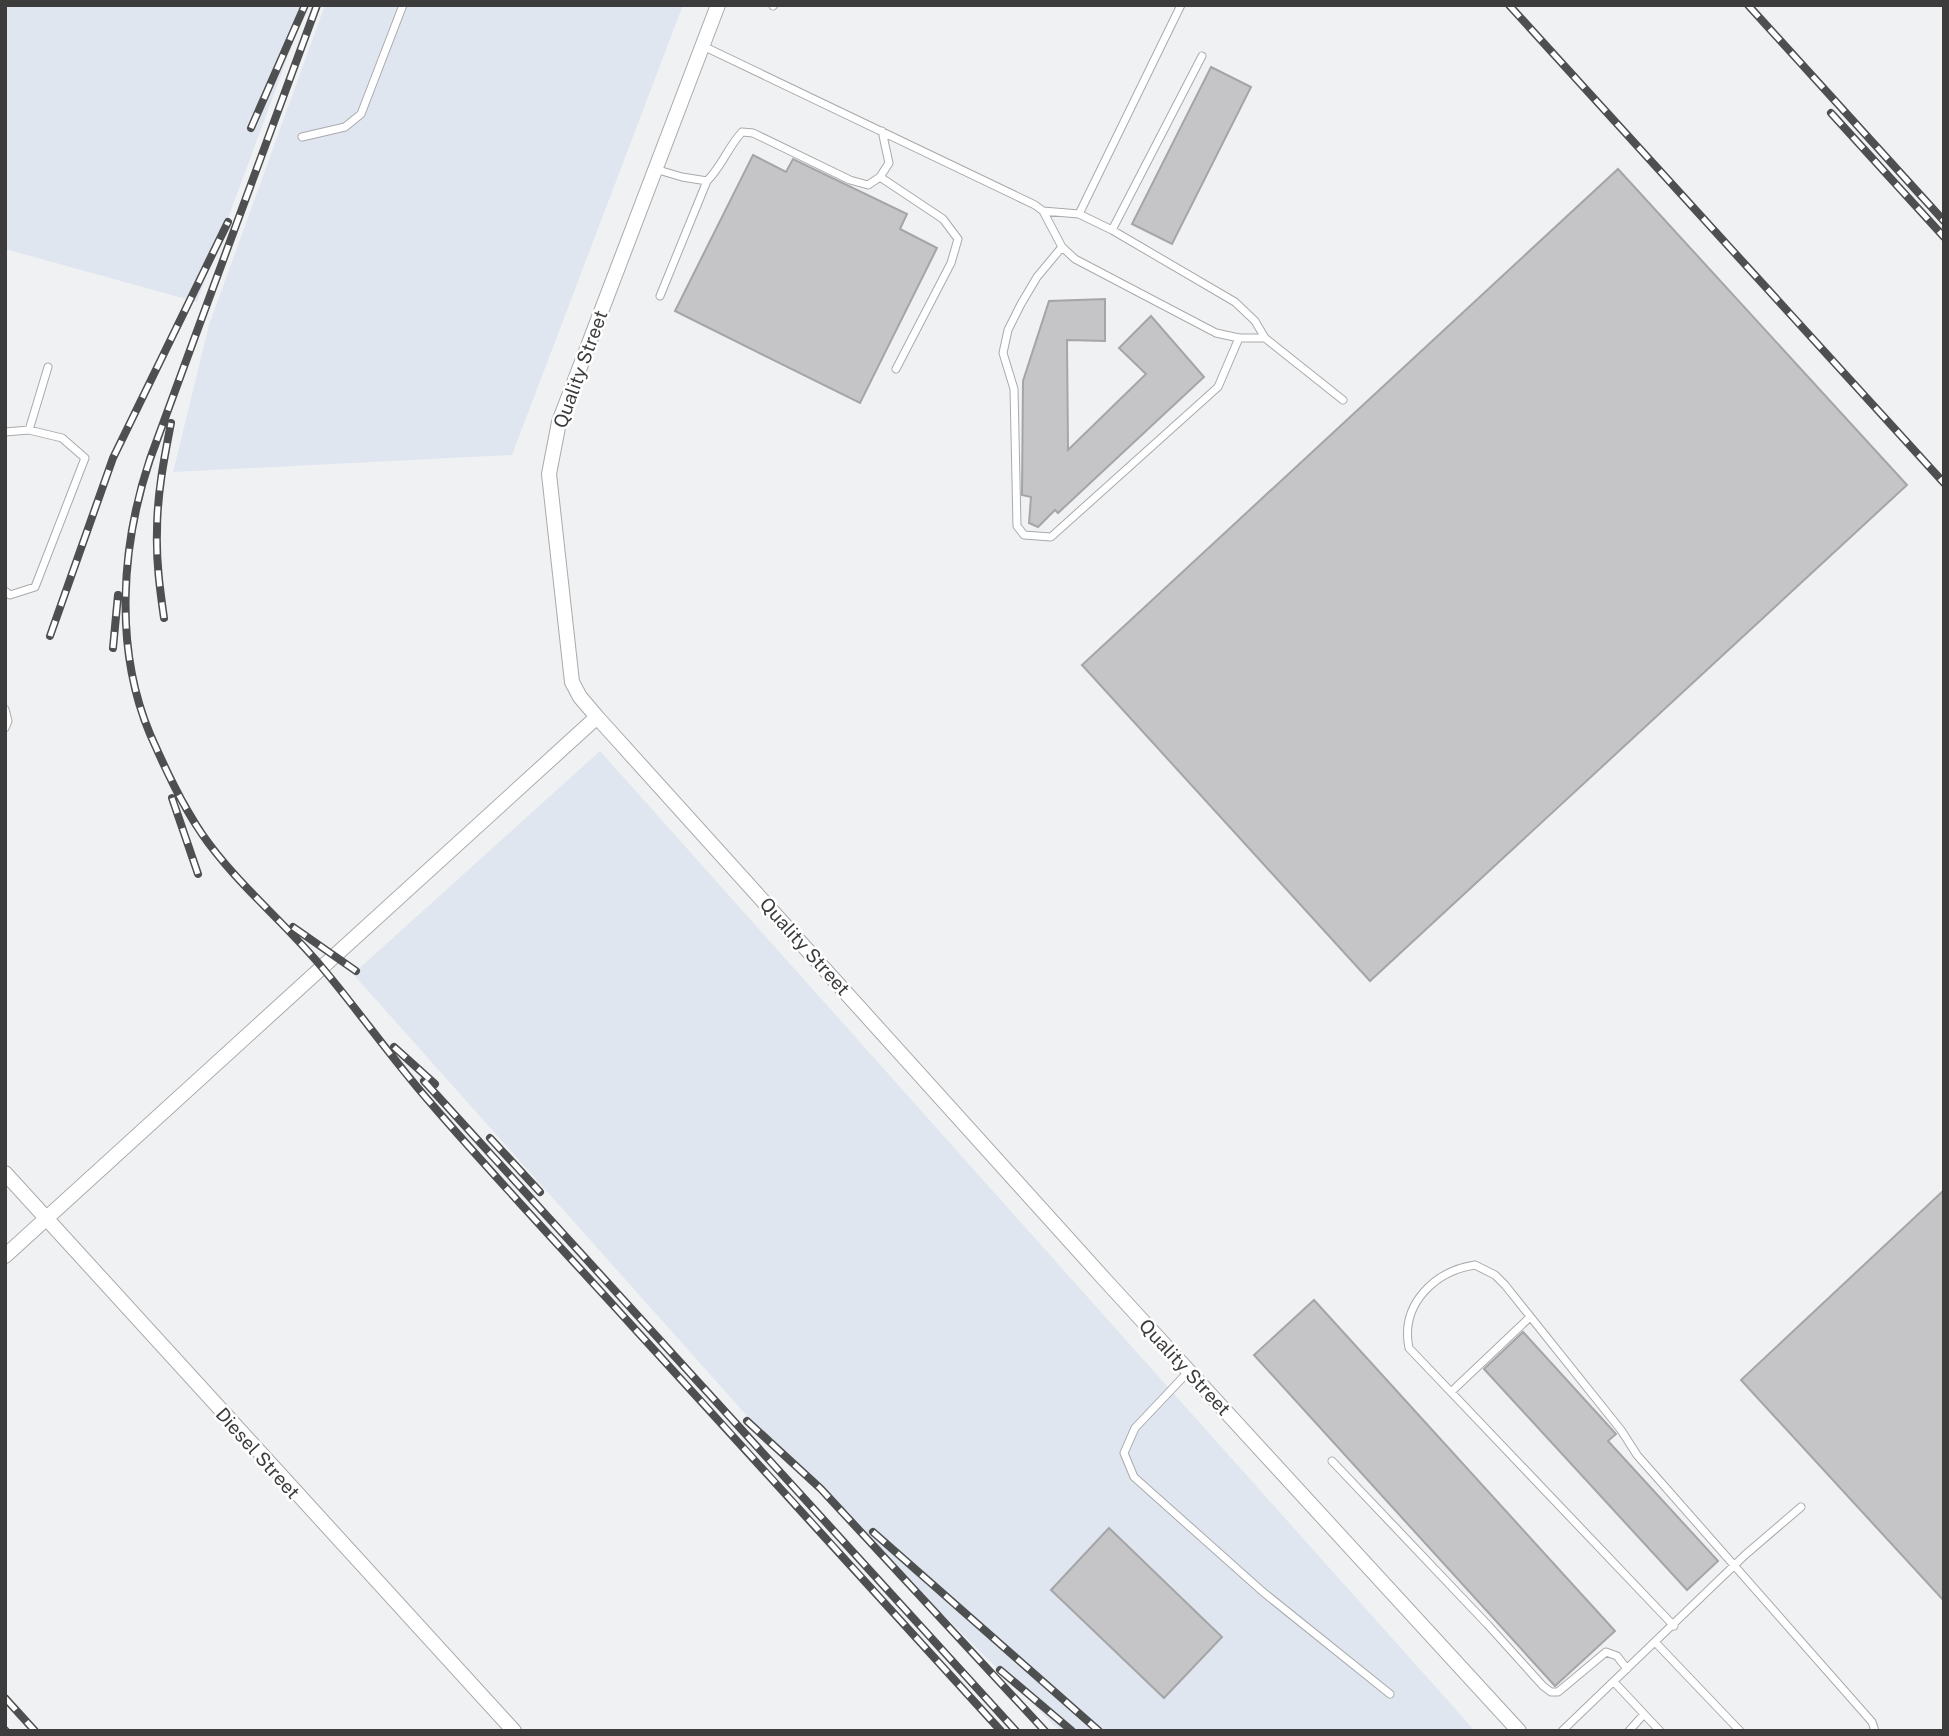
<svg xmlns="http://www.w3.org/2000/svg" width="1949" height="1736" viewBox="0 0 1949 1736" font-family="'Public Sans',sans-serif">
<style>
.built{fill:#e0e6ef}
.building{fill:#c5c5c7;stroke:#a5a5a7;stroke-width:2}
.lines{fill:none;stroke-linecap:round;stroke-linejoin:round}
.service-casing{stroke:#a8aaac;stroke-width:9}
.minor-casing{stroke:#a8aaac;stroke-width:16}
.service{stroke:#fff;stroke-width:7}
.minor{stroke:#fff;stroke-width:14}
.rail-casing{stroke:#4e4f50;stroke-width:8}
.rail{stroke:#fff;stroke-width:5;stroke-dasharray:16;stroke-linecap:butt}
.labels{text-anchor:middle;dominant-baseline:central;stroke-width:5;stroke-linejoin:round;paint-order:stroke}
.street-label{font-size:19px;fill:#3c3c3d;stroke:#fff}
</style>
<rect width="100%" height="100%" fill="#f0f1f3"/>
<path class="built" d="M5 5H307L197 302 5 249Z
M325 5H683L512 455 173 472 209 325Z
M600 751 1475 1731H1060L772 1444 353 974Z"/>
<path class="building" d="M1211 67 1251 87 1172 244 1132 224Z
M753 155 786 172 793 159 907 214 900 229 937 248 860 403 675 311Z
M1618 169 1907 485 1370 981 1082 665Z
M1105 299V341L1067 340 1068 450 1146 374 1119 348 1151 316 1204 377 1058 513 1055 510 1038 527 1029 523 1031 497 1022 495 1023 381 1049 301Z
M1944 1190V1601L1741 1380Z
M1314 1300 1615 1631 1555 1686 1254 1355Z
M1523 1332 1616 1434 1608 1441 1718 1561 1687 1590 1484 1369Z
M1109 1528 1222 1637 1164 1698 1051 1590Z"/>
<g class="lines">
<defs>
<path id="service" d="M773 6 774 5
M703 46 1035 205 1043 211 1062 247 1075 259 1216 333 1239 338H1265
M302 137 345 127 361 114 403 5
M655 169 682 177 707 181C722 166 728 147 742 132L753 133 850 180 868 185 880 177 889 163 882 131
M880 177 943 219 958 239 951 263 896 369
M1043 211 1079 214 1112 230 1235 302 1255 321 1265 338 1343 400
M1079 214 1181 5
M1112 230 1202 56
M1062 247 1037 277 1021 304 1008 330 1003 353 1014 389 1017 526 1024 535 1051 537 1218 387 1239 338
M660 296 707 181
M29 430 48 367
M5 432 29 430 62 438 85 458 35 587 10 595 5 591
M5 709 8 721 5 728
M1189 1371 1135 1428 1124 1453 1134 1477 1263 1592 1390 1694
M1451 1392 1529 1318
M1332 1461 1488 1625 1543 1686 1551 1692H1558L1606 1652 1617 1656 1627 1669
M1674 1626 1409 1348C1400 1304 1435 1271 1475 1265L1495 1275 1505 1285 1621 1430 1637 1455 1872 1722 1875 1731
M1656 1643 1740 1731
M1614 1682 1660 1731
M1562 1731 1745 1555 1801 1507
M1629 1731 1644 1714"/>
<path id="minor" d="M718 5 559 422 549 474 572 682 580 697 597 717 1106 1281 1519 1731
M5 1173 514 1731
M5 1256 597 717"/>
</defs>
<use href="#service" class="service-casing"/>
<use href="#minor" class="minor-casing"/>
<use href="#service" class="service"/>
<use href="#minor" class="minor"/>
<defs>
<path id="rail" d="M317 5 150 459C121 546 114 648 150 734 165 768 181 803 202 834 235 882 282 920 320 965 359 1011 394 1062 435 1108 500 1183 568 1255 634 1328 757 1462 879 1597 1001 1731
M1509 5 1944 483
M1748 5 1944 221
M1831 113 1944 237
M251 128 305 5
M164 618C160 590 156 561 157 531 157 495 164 459 171 423
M50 636 113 458 228 222
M113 648 118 595
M172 798 198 874
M293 927 356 971
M394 1047 435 1084
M424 1081 1016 1731
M490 1138 540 1192
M747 1421 821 1489 1045 1731
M873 1532 1099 1731
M1000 1670 1072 1731
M5 1698 35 1731
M5 1730 6 1731"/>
</defs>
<use href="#rail" class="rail-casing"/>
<use href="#rail" class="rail"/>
</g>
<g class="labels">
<g class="street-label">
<text transform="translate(580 369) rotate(-70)">Quality Street</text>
<text transform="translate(805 946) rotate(48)">Quality Street</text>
<text transform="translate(1185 1367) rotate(47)">Quality Street</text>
<text transform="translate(258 1453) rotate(48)">Diesel Street</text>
</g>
</g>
<rect width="1949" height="1736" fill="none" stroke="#3c3c3d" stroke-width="14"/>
</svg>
